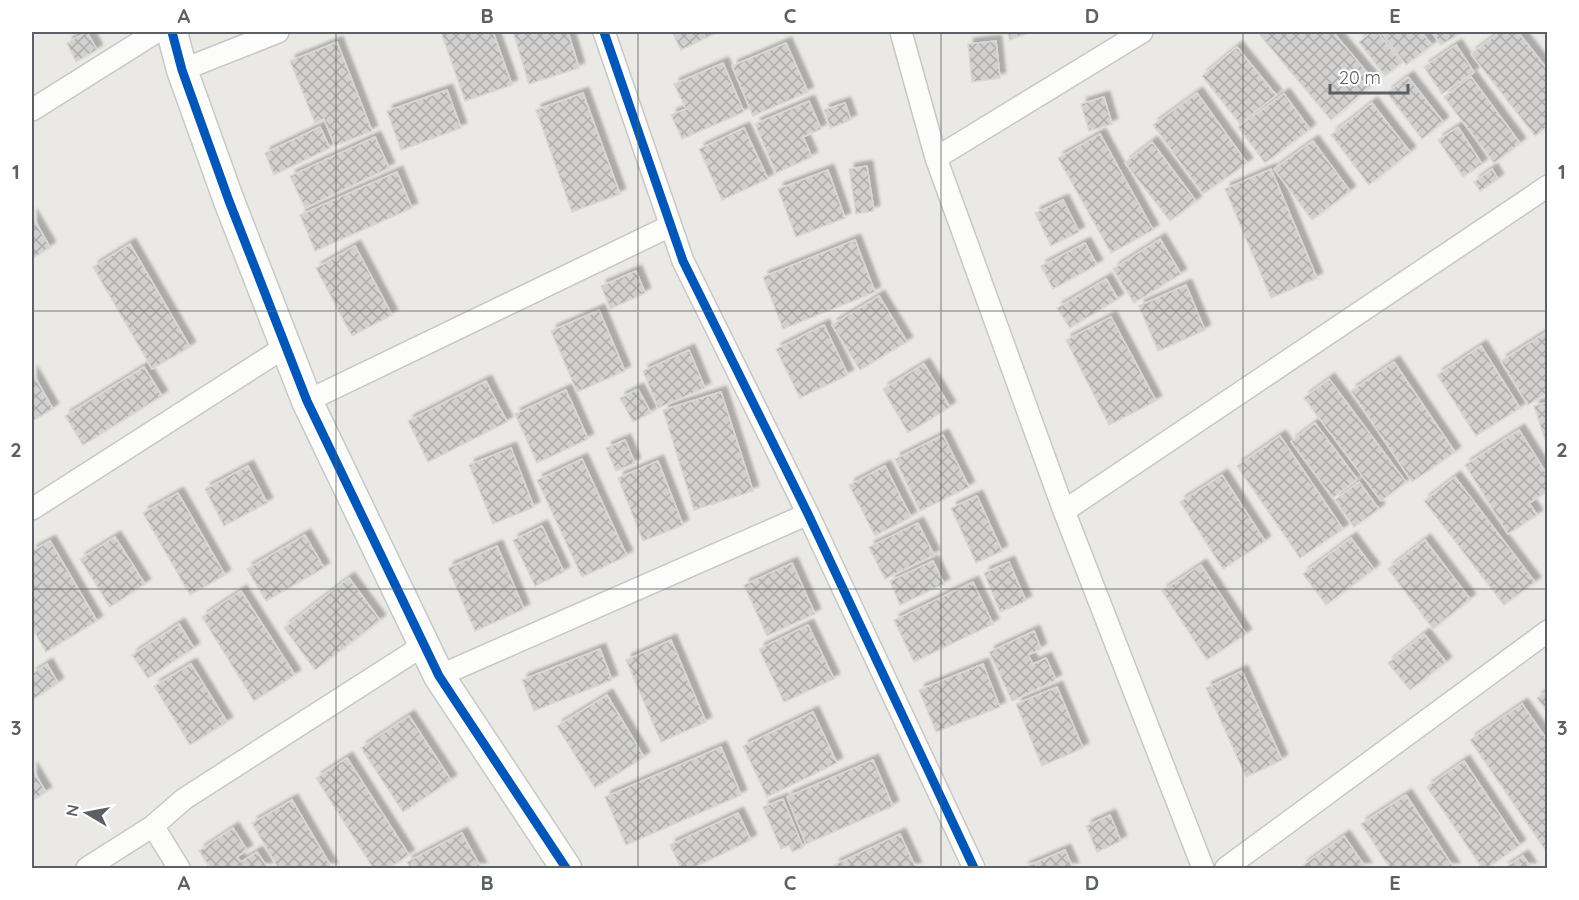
<svg xmlns="http://www.w3.org/2000/svg" width="1579" height="900" viewBox="0 0 1579 900" font-family="Quicksand,sans-serif">
<style>
.building{fill:url(#building-cross-hatch);stroke:#dad8d5;stroke-width:1.5;filter:url(#shadow)}
.lines{fill:none;stroke-linecap:round;stroke-linejoin:round}
.street-casing{stroke:#c7c7c7;stroke-width:24}
.secondary-casing{stroke:#c7c8c8;stroke-width:33}
.street{stroke:#fcfcfb;stroke-width:21}
.secondary{stroke:#fcfcfb;stroke-width:30}
.cycleway-casing{stroke:#fff;stroke-width:13}
.cycleway{stroke:#0057b8;stroke-width:9}
.grid{fill:none;stroke:#5b6064;stroke-width:1.5;stroke-opacity:0.55}
.neatline{fill:none;stroke:#5b6064;stroke-width:2}
.grid-label{font-size:20px;text-anchor:middle;font-weight:bold;fill:#5b6064}
</style>
<defs>
<pattern id="building-cross-hatch" width="8" height="8" patternUnits="userSpaceOnUse" patternTransform="scale(1.5)"><rect width="8" height="8" fill="#d3d1d0"/><path d="M0 0l8 8M0 8l8-8" fill="none" stroke="#aeadac"/></pattern>
<filter id="shadow"><feDropShadow dx="5.5" dy="-5.5" stdDeviation="1.5" flood-color="#0004"/></filter>
</defs>
<rect width="100%" height="100%" fill="#ebe9e6"/>
<path class="building" d="M87 32 97 50 76 62 67 43Z
M441 32H493L512 85 465 101Z
M513 32H568L579 68 529 84Z
M672 32H718L681 50Z
M1007 32H1030L1010 40Z
M1264 32H1333L1375 82 1331 120 1260 35Z
M1371 32H1377L1402 62 1385 76 1359 42Z
M1381 32H1421L1432 45 1406 65Z
M1432 32H1463L1441 45Z
M1500 32H1518L1548 70V126L1535 136 1471 54Z
M996 41 1000 78 972 82 968 44Z
M337 42 372 131 335 146 324 119 315 123 290 61Z
M786 43 808 92 753 116 732 66Z
M1456 45 1474 72 1442 94 1424 67Z
M1237 47 1276 95 1240 124 1202 76Z
M723 63 744 112 682 139 671 115 686 109 674 84Z
M1408 77 1443 122 1422 139 1387 93Z
M1471 77 1520 143 1494 163 1444 97Z
M447 90 461 128 401 150 387 111Z
M583 93 620 194 572 212 536 110Z
M1197 93 1247 163 1203 194 1153 125Z
M1284 94 1310 129 1265 163 1238 127Z
M1104 97 1112 124 1089 131 1081 104Z
M809 101 821 129 803 137 812 157 776 173 755 124Z
M845 103 851 120 830 128 824 110Z
M1372 103 1410 152 1369 185 1331 135Z
M320 127 330 148 274 175 265 153Z
M1458 127 1482 164 1463 177 1438 140Z
M744 128 768 179 722 200 699 149Z
M1100 134 1153 230 1111 253 1058 158Z
M375 137 389 168 305 208 290 176Z
M1313 141 1350 191 1312 220 1274 169Z
M1152 142 1196 201 1170 221 1125 163Z
M867 166 874 211 856 214 849 169Z
M1271 169 1317 278 1271 298 1225 189Z
M1492 169 1498 179 1480 191 1474 182Z
M828 170 845 218 796 237 778 189Z
M397 172 412 208 315 251 300 215Z
M1063 200 1079 232 1051 246 1035 213Z
M32 216 50 247 32 259Z
M1160 239 1181 274 1134 303 1113 269Z
M855 240 875 292 783 329 763 277Z
M1085 243 1097 265 1053 289 1041 266Z
M130 244 190 347 152 369 93 267Z
M355 246 392 315 352 336 316 268Z
M636 271 645 293 610 309 601 286Z
M1106 279 1118 299 1070 328 1057 308Z
M1186 285 1205 330 1158 351 1139 306Z
M879 296 907 342 860 370 832 325Z
M599 310 625 371 577 392 551 331Z
M1111 317 1156 401 1109 425 1066 340Z
M824 325 848 375 800 398 776 349Z
M1548 331V392L1528 405 1501 361Z
M1481 346 1520 408 1476 436 1437 375Z
M689 350 705 388 658 408 643 371Z
M1394 362 1455 452 1412 482 1351 391Z
M924 364 950 407 908 433 883 389Z
M144 367 162 396 83 445 65 416Z
M32 372 53 409 32 421Z
M1329 379 1406 482 1381 501 1304 398Z
M486 381 507 422 428 462 408 421Z
M638 389 651 413 633 422 620 398Z
M566 390 588 439 537 463 515 414Z
M721 392 753 491 694 510 663 410Z
M1548 402V449L1534 406Z
M1315 423 1357 479 1333 498 1291 442Z
M1519 430 1548 476V491L1529 503 1537 515 1508 534 1465 465Z
M943 435 969 487 920 511 895 459Z
M1280 436 1343 529 1300 558 1237 466Z
M625 440 635 463 616 471 606 448Z
M511 448 534 507 493 524 469 465Z
M582 459 627 556 582 577 537 480Z
M658 461 683 525 643 541 618 478Z
M248 466 267 503 224 526 205 489Z
M885 466 911 517 875 536 849 485Z
M1222 475 1265 541 1223 569 1180 502Z
M1455 477 1535 582 1504 605 1424 501Z
M1359 482 1379 509 1354 527 1335 500Z
M178 493 225 575 190 595 143 513Z
M977 496 1002 551 976 563 951 508Z
M918 523 934 555 885 579 869 547Z
M542 526 564 572 535 586 513 540Z
M305 535 324 568 266 601 247 569Z
M115 537 145 584 110 607 80 559Z
M1351 538 1374 569 1326 605 1303 574Z
M1425 540 1470 599 1433 629 1388 569Z
M50 541 97 621 46 652 32 628V551Z
M497 546 524 609 475 631 448 568Z
M933 561 944 584 900 605 890 581Z
M1009 562 1026 601 1000 612 984 573Z
M792 563 815 614 767 636 744 585Z
M1201 565 1246 634 1207 660 1162 591Z
M349 578 380 620 315 670 284 628Z
M973 582 993 624 914 662 894 620Z
M241 591 295 675 254 701 202 617Z
M179 624 194 648 148 678 132 655Z
M808 625 834 679 784 702 759 649Z
M1034 631 1041 649 1028 655 1033 664 1046 658 1056 680 1012 701 989 652Z
M1424 634 1446 662 1410 690 1388 663Z
M671 640 706 722 661 742 626 660Z
M600 649 612 680 534 711 522 680Z
M47 664 58 683 32 700V674Z
M191 664 227 722 190 745 154 686Z
M983 664 1000 707 936 732 919 690Z
M1242 671 1282 760 1246 777 1206 688Z
M1057 687 1083 748 1042 766 1016 704Z
M1548 691V713L1537 698Z
M607 695 644 757 595 788 557 726Z
M1522 704 1548 741V854L1470 740Z
M813 712 837 763 767 797 743 746Z
M409 716 451 780 403 812 361 748Z
M721 747 741 795 626 845 605 797Z
M347 758 409 855 389 868H373L316 778Z
M873 760 893 806 806 844 787 797Z
M1464 761 1520 845 1487 868H1482L1427 787Z
M32 769 46 792 32 801Z
M1406 795 1454 868H1390L1361 824Z
M783 799 803 847 792 852 789 845 781 849 763 807Z
M292 800 332 868H278L252 823Z
M738 813 751 840 693 868H681L670 845Z
M1110 815 1121 841 1097 852 1086 826Z
M233 828 247 850 237 857 241 862 257 852 268 868H210L199 851Z
M462 833 481 868H410L407 862Z
M900 834 916 868H836L834 865Z
M1344 836 1366 868H1304L1302 866Z
M1065 850 1073 868H1023Z
M1523 856 1531 868H1504Z"/>
<g class="lines">
<defs>
<path id="street" d="M604 32 683 261 808 514 974 868
M901 32 936 158 1064 511 1203 868
M182 70 278 32
M32 110 156 32
M936 158 1142 32
M307 401 670 226
M32 509 285 347
M1064 511 1548 186
M439 676 808 514
M153 826 179 868
M87 868 153 826 184 799 424 645
M1226 868 1548 631"/>
<path id="secondary" d="M172 32 182 70 229 201 307 401 439 676 566 868"/>
</defs>
<use href="#street" class="street-casing"/>
<use href="#secondary" class="secondary-casing"/>
<use href="#street" class="street"/>
<use href="#secondary" class="secondary"/>
<defs>
<path id="cycleway" d="M172 32 182 70 229 201 307 401 439 676 566 868
M604 32 683 261 808 514 974 868"/>
</defs>
<use href="#cycleway" class="cycleway-casing"/>
<use href="#cycleway" class="cycleway"/>
</g>
<path class="grid" d="M336 32V868M638 32V868M941 32V868M1243 32V868M32 311H1548M32 589H1548"/>
<rect width="1579" height="900" fill="none" stroke="#ffffff" stroke-width="66"/>
<g transform="translate(87 813) rotate(280)" stroke="#ffffff" stroke-width="4.5" paint-order="stroke">
<path d="M0-4.5L10 22L0 15L-10 22Z" fill="#5b6064"/>
<text y="-9" font-size="16" font-weight="bold" text-anchor="middle" fill="#5b6064">N</text>
</g>
<path d="M1330 84v9h78v-9" fill="none" stroke="#5b6064" stroke-width="3"/>
<text x="1339" y="84" font-size="18" fill="#5b6064" stroke="#ffffff" stroke-width="4.5" paint-order="stroke">20 m</text>
<rect x="33" y="33" width="1513" height="834" class="neatline"/>
<g class="grid-label">
<text x="184" y="23">A</text>
<text x="487" y="23">B</text>
<text x="790" y="23">C</text>
<text x="1092" y="23">D</text>
<text x="1395" y="23">E</text>
<text x="16" y="179">1</text>
<text x="1562" y="179">1</text>
<text x="16" y="457">2</text>
<text x="1562" y="457">2</text>
<text x="16" y="735">3</text>
<text x="1562" y="735">3</text>
<text x="184" y="890">A</text>
<text x="487" y="890">B</text>
<text x="790" y="890">C</text>
<text x="1092" y="890">D</text>
<text x="1395" y="890">E</text>
</g>
</svg>
